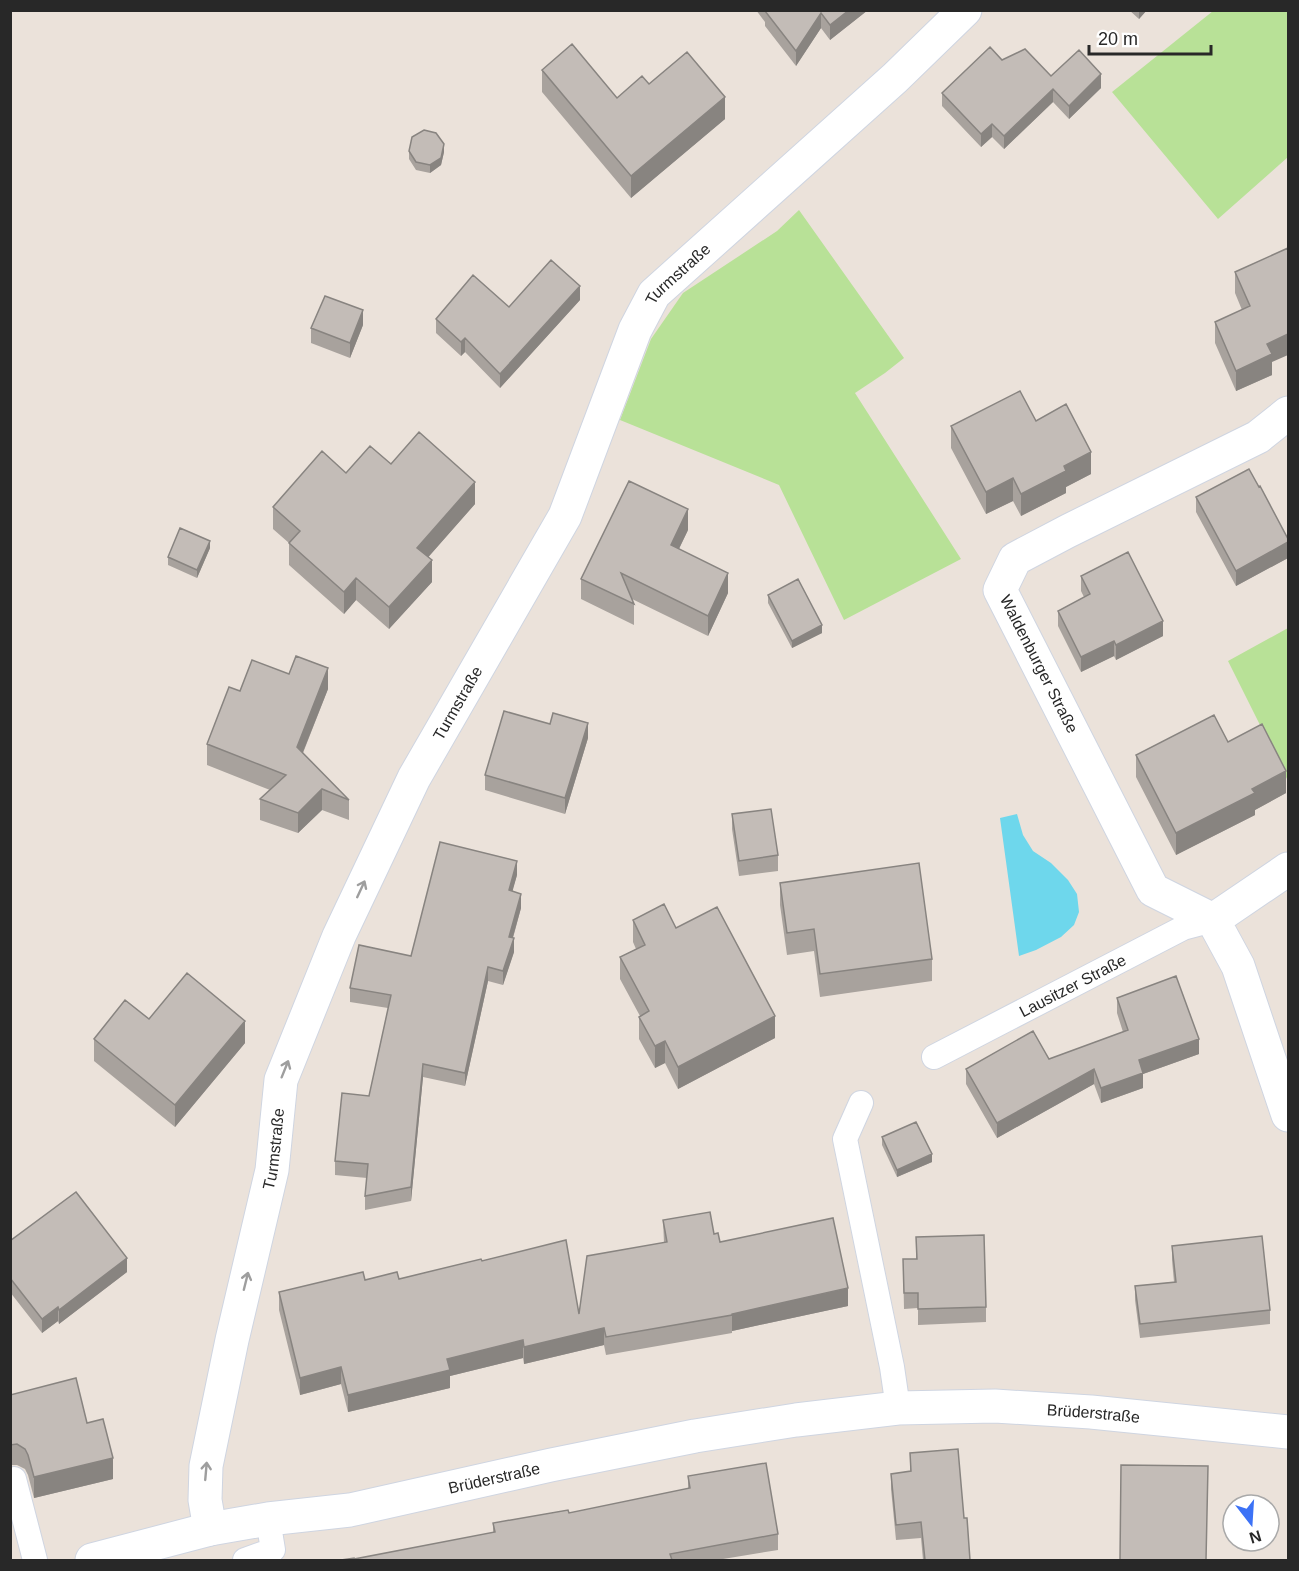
<svg xmlns="http://www.w3.org/2000/svg" width="1299" height="1571" viewBox="0 0 1299 1571" font-family="Helvetica,sans-serif">
<style>
.green{fill:#b8e197}
.water{fill:#6ed7ec}
.lines{fill:none;stroke-linecap:round;stroke-linejoin:round}
.service-casing{stroke:#cfd5e1;stroke-width:26}
.minor-casing{stroke:#cfd5e1;stroke-width:35}
.service{stroke:#fff;stroke-width:24}
.minor{stroke:#fff;stroke-width:33}
.wall{fill:#a8a29d}
.shaded-wall{fill:#888480}
.building{fill:#c3bcb7;stroke:#888480;stroke-width:1.5}
.oneway{stroke:#9e9e9e}
.labels{text-anchor:middle;dominant-baseline:central;stroke-width:4.5;stroke-linejoin:round;paint-order:stroke}
.street-label{font-size:16px;fill:#282828;stroke:#fff}
</style>
<rect width="100%" height="100%" fill="#ebe2da"/>
<path class="green" d="M1213 11H1288V157L1218 219 1112 92Z
M799 210 904 358 885 373 855 393 961 559 844 620 779 485 620 420 651 339 683 293 777 231Z
M1288 628V781L1228 661Z"/>
<path class="water" d="M1017 814 1023 835 1033 851 1051 863 1068 880 1077 894 1079 912 1074 925 1061 937 1036 950 1019 956 1000 818Z"/>
<g class="lines">
<defs>
<g id="service">
<path id="s1" d="M934 1057 1183 928 1213 920"/>
<path d="M861 1103 845 1139 892 1367 898 1408"/>
<path d="M14 1479 35 1560"/>
<path d="M245 1560 273 1550 268 1519"/>
</g>
<g id="minor">
<path d="M1288 869 1213 920 1238 966 1288 1115"/>
<path d="M1213 920 1153 890 1000 590 1015 559 1068 531 1258 437 1288 413"/>
<path id="s2" d="M210 1529 205 1500 206 1466 232 1340 272 1170 281 1080 339 936 414 778 565 516 635 330 654 294 895 78 965 10"/>
<path id="s3" d="M92 1560 210 1529 268 1519 350 1510 551 1465 695 1436 796 1420 898 1408 995 1406 1091 1412 1288 1432"/>
</g>
</defs>
<use href="#service" class="service-casing"/>
<use href="#minor" class="minor-casing"/>
<use href="#service" class="service"/>
<use href="#minor" class="minor"/>
</g>
<path class="wall" d="M756 10H868L830 40 821 28 796 66 765 26V22Z
M1129 10H1147L1139 19Z
M1002 60 1051 76 1101 88 1069 119 1053 102 1004 149 992 137 981 147 942 106V93Z
M542 70 617 98 649 84 725 119 631 198 542 92Z
M409 151 444 152 441 165 430 173 416 170 409 159Z
M1288 248 1272 362V375L1236 391 1215 343V322L1242 310 1235 293V272Z
M580 300 500 388 465 352 461 356 436 333V319L509 307Z
M363 325 350 358 311 343V328Z
M1036 421 1091 474 1066 487V493L1021 516 1013 501 986 514 951 448V426Z
M391 464 475 504 428 557 432 582 389 629 356 600 344 614 289 565V543L273 529V507L346 473Z
M1196 497 1288 539V558L1236 586 1196 512Z
M688 530 679 549 728 593 708 636 632 599 634 604V625L581 599V579Z
M210 548 197 578 168 565V557Z
M1081 576 1163 636 1116 660 1114 656 1081 672 1058 626V611L1084 597 1081 591Z
M768 595 822 633 792 648 768 603Z
M328 689 303 753 349 800V820L322 810 298 833 260 820V799L270 790 207 765V744L240 691Z
M588 738 565 814 485 790V775Z
M1228 742 1286 793 1255 810V815L1176 855 1136 777V755Z
M732 814 778 855V871L739 876 732 829Z
M517 875 512 891 521 908 513 938 514 952 503 985 488 981 465 1086 423 1077 411 1201 365 1210V1196L367 1178 335 1175V1161L369 1096 388 1008 350 1002V988L411 956Z
M780 883 932 959V981L820 997 814 951 787 955 780 905Z
M633 920 676 928 775 1038 678 1089 665 1063 655 1068 639 1039V1017L640 1016 620 979V957L636 949 633 942Z
M1117 998 1199 1054 1143 1074V1088L1101 1103 1094 1084 997 1138 966 1084V1069L1049 1059 1123 1032 1117 1013Z
M149 1019 245 1043 175 1127 94 1061V1039Z
M882 1137 932 1162 897 1177 882 1145Z
M663 1220 714 1234 720 1242 848 1306 732 1331V1333L606 1355 604 1345 524 1364 523 1358 450 1376V1388L348 1412 341 1384 300 1395 279 1310V1292L365 1280 399 1279 482 1261 579 1314 664 1243Z
M916 1237 986 1307V1322L918 1325V1308L904 1309 903 1259H916Z
M10 1241 127 1272 59 1324 58 1321 42 1333 10 1292Z
M1172 1246 1270 1310V1324L1140 1338 1135 1300V1286L1174 1282 1172 1260Z
M10 1395 87 1423 113 1479 34 1498 28 1475 25 1469 17 1465H10Z
M910 1453 964 1518 970 1560H923L921 1538 896 1540 891 1489V1474L910 1471Z
M688 1476 778 1534V1550L717 1560H341L354 1559 493 1533V1523L569 1513 688 1489Z"/>
<path class="shaded-wall" d="M849 10H868L830 40V25Z
M1139 10H1147L1139 19Z
M821 13V28L796 66V51Z
M1101 74V88L1069 119V106Z
M1053 89V102L1004 149V136Z
M725 97V119L631 198V176Z
M992 124V137L981 147V134Z
M444 144V152L441 165 430 173V165Z
M580 286V300L500 388V374Z
M363 310V325L350 358V343Z
M1288 334V355L1272 362V375L1236 391V371L1267 344Z
M465 338V352L461 356V342Z
M1091 452V474L1066 487V493L1021 516V494L1064 466Z
M1013 478V501L986 514V492Z
M475 482V504L417 570V548Z
M688 509V530L671 565V545Z
M210 541V548L197 578V570Z
M1288 542V558L1236 586V571Z
M432 560V582L389 629V607Z
M728 573V593L708 636V616Z
M356 578V600L344 614V592Z
M1163 621V636L1116 660V645Z
M822 625V633L792 648V641Z
M1114 641V656L1081 672V657Z
M328 668V689L297 767V747Z
M588 723V738L565 814V798Z
M1286 771V793L1255 810V815L1176 855V833L1252 789Z
M322 789V810L298 833V813Z
M517 861V875L509 904V890Z
M521 894V908L509 951V937Z
M514 938V952L503 985V971Z
M488 967V981L465 1086V1073Z
M775 1016V1038L678 1089V1067Z
M245 1021V1043L175 1127V1105Z
M1199 1039V1054L1143 1074V1088L1101 1103V1088L1139 1060Z
M665 1041V1063L655 1068V1046Z
M423 1064V1077L411 1201V1187Z
M1094 1069V1084L997 1138V1123Z
M932 1154V1162L897 1177V1170Z
M127 1258V1272L59 1324V1310Z
M848 1288V1306L732 1331V1314Z
M58 1307V1321L42 1333V1319Z
M604 1328V1345L524 1364V1347Z
M523 1340V1358L450 1376V1388L348 1412V1395L447 1359Z
M341 1367V1384L300 1395V1378Z
M113 1458V1479L34 1498V1477Z"/>
<path class="building" d="M765 10H849L830 25 821 13 796 51 765 11Z
M572 44 617 98 642 76 649 84 687 52 725 97 631 176 542 70Z
M990 47 1002 60 1025 49 1051 76 1079 50 1101 74 1069 106 1053 89 1004 136 992 124 981 134 942 93Z
M424 130 436 133 444 144 441 158 430 165 416 162 409 151 412 137Z
M1288 248V334L1267 344 1272 354 1236 371 1215 322 1250 306 1235 272Z
M551 260 580 286 500 374 465 338 461 342 436 319 473 275 509 307Z
M325 296 363 310 350 343 311 328Z
M1020 391 1036 421 1066 404 1091 452 1064 466 1066 471 1021 494 1013 478 986 492 951 426Z
M419 432 475 482 417 548 432 560 389 607 356 578 344 592 289 543 300 531 273 507 322 451 346 473 370 446 391 464Z
M1249 469 1259 487 1260 486 1288 539V542L1236 571 1196 497Z
M629 481 688 509 671 545 728 573 708 616 621 573 634 604 581 579Z
M180 528 210 541 197 570 168 557Z
M1128 552 1163 621 1116 645 1114 641 1081 657 1058 611 1090 594 1081 576Z
M798 579 822 625 792 641 768 595Z
M296 656 328 668 297 747 349 800 322 789 298 813 260 799 286 775 207 744 229 687 240 691 252 660 289 674Z
M504 711 550 724 553 713 588 723 565 798 485 775Z
M1214 715 1228 742 1262 724 1286 771 1252 789 1255 793 1176 833 1136 755Z
M771 809 778 855 739 861 732 814Z
M440 842 517 861 509 890 521 894 509 937 514 938 503 971 488 967 465 1073 423 1064 411 1187 365 1196 368 1164 335 1161 342 1093 369 1096 391 995 350 988 359 945 411 956Z
M919 863 932 959 820 974 814 929 787 933 780 883Z
M664 904 676 928 717 907 775 1016 678 1067 665 1041 655 1046 639 1017 649 1011 620 957 645 945 633 920Z
M187 973 245 1021 175 1105 94 1039 125 1000 149 1019Z
M1176 976 1199 1039 1139 1060 1143 1073 1101 1088 1094 1069 997 1123 966 1069 1033 1031 1049 1059 1128 1030 1117 998Z
M916 1122 932 1154 897 1170 882 1137Z
M76 1192 127 1258 59 1310 58 1307 42 1319 10 1278V1241Z
M710 1212 714 1234 718 1233 720 1242 833 1218 848 1288 732 1314V1315L606 1337 604 1328 524 1347 523 1340 447 1359 450 1370 348 1395 341 1367 300 1378 279 1292 363 1272 365 1280 397 1272 399 1279 481 1259 482 1261 566 1240 579 1314 587 1256 667 1242 663 1220Z
M984 1235 986 1307 918 1309V1293H904L903 1259H917L916 1237Z
M1262 1236 1270 1310 1140 1324 1135 1286 1176 1282 1172 1246Z
M76 1378 87 1423 103 1419 113 1458 34 1477 28 1455 25 1449 17 1444 10 1445V1395Z
M958 1449 964 1518H967L970 1560H925L921 1522 896 1525 891 1474 911 1471 910 1453Z
M766 1463 778 1534 670 1554 672 1560H341L354 1558V1559L495 1532 493 1523 568 1510 569 1513 690 1488 688 1476Z
M1121 1465 1208 1466 1206 1560H1120Z"/>
<defs><path id="oneway-shaft" d="M-6 0H5M1.5-3L5.5 0L1.5 3" fill="none" stroke-width="1.6" stroke-linecap="round" stroke-linejoin="round" transform="scale(1.5)"/></defs>
<g class="oneway">
<use href="#oneway-shaft" transform="translate(361 889) rotate(-65)"/>
<use href="#oneway-shaft" transform="translate(285 1069) rotate(-68)"/>
<use href="#oneway-shaft" transform="translate(246 1281) rotate(-76)"/>
<use href="#oneway-shaft" transform="translate(206 1471) rotate(-85)"/>
</g>
<g class="labels">
<g class="street-label">
<text stroke="none"><textPath href="#s2" startOffset="1360">Turmstraße</textPath></text>
<text transform="translate(1039 664) rotate(63)">Waldenburger Straße</text>
<text stroke="none"><textPath href="#s2" startOffset="874">Turmstraße</textPath></text>
<text stroke="none"><textPath href="#s1" startOffset="156">Lausitzer Straße</textPath></text>
<text stroke="none"><textPath href="#s2" startOffset="388">Turmstraße</textPath></text>
<text stroke="none"><textPath href="#s3" startOffset="1017">Brüderstraße</textPath></text>
<text stroke="none"><textPath href="#s3" startOffset="411">Brüderstraße</textPath></text>
</g>
</g>
<rect width="1299" height="1571" fill="none" stroke="#282828" stroke-width="24"/>
<g transform="translate(1251 1523) rotate(163)"><circle r="28" fill="#ffffff" stroke="#a9a9a9" stroke-width="1.5"/>
<path d="M0-4.5L10 22L0 15L-10 22Z" fill="#3c72f6"/>
<text y="-9" font-size="16" font-weight="bold" text-anchor="middle" fill="#282828">N</text>
</g>
<path d="M1089 45v9h122v-9" fill="none" stroke="#282828" stroke-width="3"/>
<text x="1098" y="45" font-size="18" fill="#282828" stroke="#ffffff" stroke-width="4.5" paint-order="stroke">20 m</text>
</svg>
